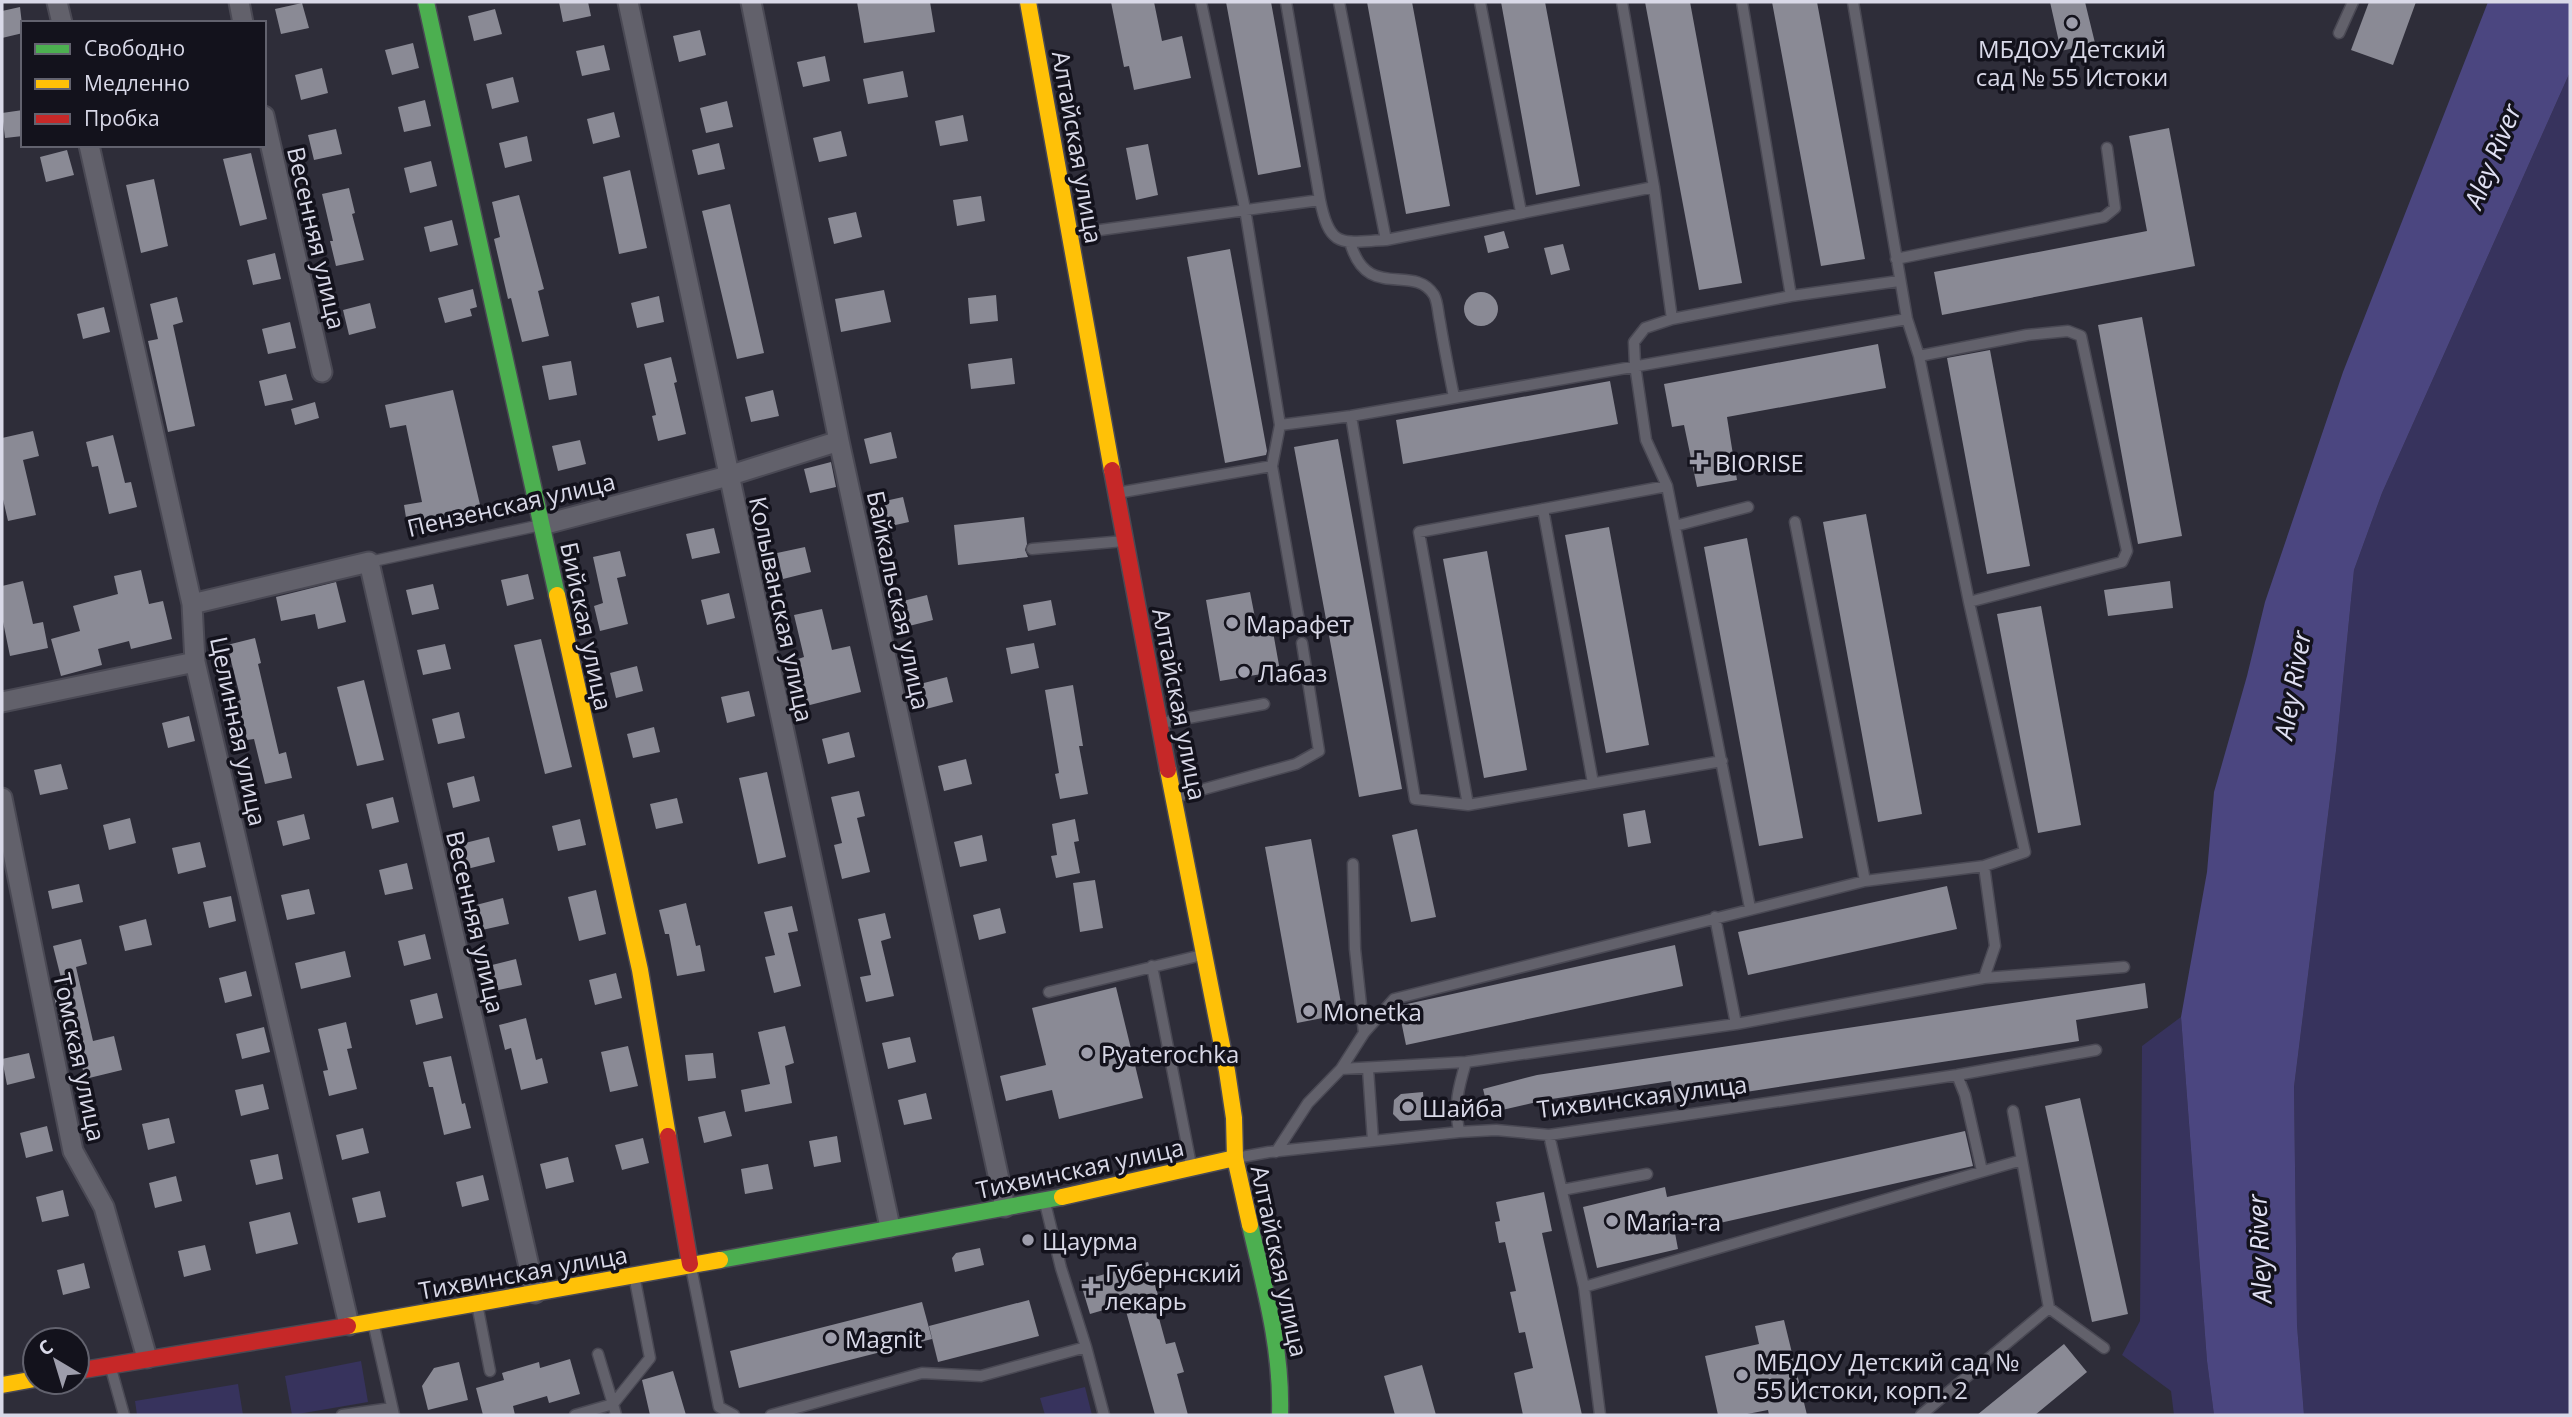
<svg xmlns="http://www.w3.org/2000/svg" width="2572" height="1417" viewBox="0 0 2572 1417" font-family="'Open Sans',sans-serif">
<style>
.green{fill:#37335d}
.water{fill:#4b4680}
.building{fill:#8a8a95}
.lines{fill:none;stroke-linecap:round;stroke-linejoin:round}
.lane-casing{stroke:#4a4954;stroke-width:13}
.street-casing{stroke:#4a4954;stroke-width:23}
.fast-casing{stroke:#4a4954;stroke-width:19}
.slow-casing{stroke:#4a4954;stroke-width:19}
.jam-casing{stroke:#4a4954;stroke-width:19}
.lane{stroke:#62616b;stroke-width:10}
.street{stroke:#62616b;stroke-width:19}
.fast{stroke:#4caf50;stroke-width:16}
.slow{stroke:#ffc107;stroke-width:16}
.jam{stroke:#c62828;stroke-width:16}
.poi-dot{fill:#9d9dab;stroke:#13121c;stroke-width:2.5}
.labels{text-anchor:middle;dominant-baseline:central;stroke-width:7;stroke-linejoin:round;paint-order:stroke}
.poi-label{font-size:24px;fill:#d9d9e8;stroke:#13121c;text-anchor:start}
.street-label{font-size:24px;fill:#d9d9e8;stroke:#13121c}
.water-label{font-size:26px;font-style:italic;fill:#e0e0f3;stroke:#13121c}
</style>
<rect width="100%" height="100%" fill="#2e2d39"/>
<path class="green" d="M2570 72V1415H2304L2297 1325 2294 1087 2336 751 2354 570 2382 493Z
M2181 1017 2207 1361 2214 1415H2174L2171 1391 2122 1355 2140 1321 2142 1046Z
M361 1361 368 1402 292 1415 285 1376Z
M238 1384 243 1415H137L135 1401Z
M1085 1387 1092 1415H1045L1040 1398Z"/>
<path class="water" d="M2488 2H2570V72L2382 493 2354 570 2336 751 2294 1087 2297 1325 2304 1415H2214L2207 1361 2181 1017 2207 872 2214 792 2247 676 2265 602 2343 372Z"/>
<path class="building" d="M559 2H588L591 16 563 22Z
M857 2H930L935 32 864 43Z
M1111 2H1154L1162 41 1182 36 1191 78 1134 90 1129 66 1124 67Z
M1226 2H1271L1301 167 1258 175Z
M1367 2H1412L1450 206 1406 214Z
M1501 2H1545L1580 186 1536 195Z
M1645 2H1690L1742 283 1699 290Z
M1772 2H1817L1865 259 1821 266Z
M2050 2H2085L2095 43 2061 51Z
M2369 2H2416L2393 65 2351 50Z
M302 3 309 28 281 34 275 9Z
M20 7 23 33 2 38V11Z
M495 9 502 34 474 41 468 16Z
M700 30 706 55 679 62 673 36Z
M413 43 419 68 392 75 385 50Z
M604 45 610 70 582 76 576 51Z
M825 56 830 81 803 87 797 62Z
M322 68 328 93 301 100 295 75Z
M903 71 908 97 868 104 863 79Z
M513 77 519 102 492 109 486 84Z
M425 100 431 126 404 132 398 107Z
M727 101 733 127 706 133 700 108Z
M23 110V136L5 138 2 113Z
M614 112 620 137 593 144 587 119Z
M963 115 968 141 940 146 935 121Z
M2169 128 2195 266 1942 315 1934 272 2147 231 2129 136Z
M336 129 342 154 314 160 308 135Z
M841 131 847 156 819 162 813 138Z
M527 136 532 161 505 168 499 143Z
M719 143 725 169 698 175 692 150Z
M1148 144 1158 195 1136 200 1126 148Z
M67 150 74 175 46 182 40 157Z
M251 153 267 219 240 226 223 159Z
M431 161 437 186 410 193 404 168Z
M630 170 647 248 619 254 603 177Z
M154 179 168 246 141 253 126 185Z
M349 188 355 213 352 214 364 260 336 266 330 241H333L322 194Z
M519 195 544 289 538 291 549 336 522 342 511 298 508 299 494 239 500 237 492 202Z
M981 196 985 221 957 226 953 200Z
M730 204 764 353 737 359 702 211Z
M856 212 862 237 834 244 828 218Z
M452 220 458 245 430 252 424 227Z
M1504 231 1509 248 1488 253 1484 236Z
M1563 244 1570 270 1551 275 1544 248Z
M1230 249 1267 451 1266 455 1225 463 1187 257Z
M275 253 281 279 253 285 247 260Z
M473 289 477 307 470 309 472 316 445 323 438 298Z
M884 290 891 322 841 332 835 299Z
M1464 309a17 17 0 1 1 34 0a17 17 0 1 1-34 0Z
M996 295 998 321 970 324 968 298Z
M659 296 664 322 637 328 631 303Z
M177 297 183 322 173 325 195 426 168 432 148 341 158 339 150 304Z
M370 303 376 328 349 335 343 310Z
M104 307 110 332 83 339 77 314Z
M2142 317 2182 536 2138 544 2098 325Z
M290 322 296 348 268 354 262 329Z
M1878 344 1886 388 1727 417 1737 480 1697 487 1684 425 1672 427 1664 384Z
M1990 350 2030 566 1987 574 1947 358Z
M671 357 677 382 674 383 686 434 658 441 652 416 656 415 644 364Z
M1012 358 1015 384 971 389 968 364Z
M571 361 577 395 549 400 542 366Z
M286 374 293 400 265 406 259 381Z
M1610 381 1618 424 1403 464 1396 420Z
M453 390 482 513 408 530 404 505 422 502 406 425 390 428 385 405Z
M773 390 779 416 751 422 745 397Z
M315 402 319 418 295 425 291 409Z
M33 431 39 456 23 460 36 515 8 521 2 495V438Z
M891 432 897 458 870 464 864 439Z
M113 435 125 483 131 482 137 507 109 514 98 466 92 467 86 442Z
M1338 439 1402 789 1359 797 1294 447Z
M580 440 586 464 558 471 552 446Z
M831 462 836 487 810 493 804 469Z
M903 497 909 522 882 528 876 503Z
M1866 514 1922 814 1878 822 1823 522Z
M1024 517 1027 544 1025 550 1028 557 958 565 954 525Z
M1609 527 1649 745 1606 753 1565 535Z
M714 528 720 553 692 559 686 534Z
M1747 538 1803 838 1759 846 1704 547Z
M805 547 811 572 783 579 777 553Z
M620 551 626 576 617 578 628 624 600 631 594 606 603 603 593 557Z
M1487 551 1527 770 1484 778 1443 559Z
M141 570 149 604 163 601 172 639 131 649 129 641 98 649 102 665 61 676 51 639 80 631 73 606 118 594 114 576Z
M528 574 534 599 507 606 501 580Z
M23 581 33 624 43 622 48 648 10 656 2 617V586Z
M2170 581 2173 608 2108 616 2104 590Z
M336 582 346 622 318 629 315 614 281 621 276 597Z
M433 584 439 609 412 615 406 590Z
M1250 592 1257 628 1272 626 1280 671 1220 681 1206 600Z
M729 593 735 618 707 625 701 600Z
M927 595 933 620 905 627 899 602Z
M1051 600 1056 625 1028 631 1023 605Z
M2041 606 2081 825 2038 833 1997 614Z
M822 609 832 650 850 646 861 692 806 706 795 660 804 657 794 615Z
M255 638 261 663 258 664 279 754 286 752 292 778 265 784 254 739 247 740 237 701 241 700 227 645Z
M541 639 572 767 545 774 514 645Z
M1034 643 1039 668 1011 674 1006 648Z
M445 644 451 669 423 675 417 650Z
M637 666 643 691 616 698 610 673Z
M947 677 953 702 926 709 920 684Z
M364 680 384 760 357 766 337 687Z
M1073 685 1083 746H1079L1088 794 1060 799 1055 774 1059 773 1045 690Z
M749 691 755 716 727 723 721 697Z
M459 712 465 738 438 744 432 719Z
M189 716 195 741 168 748 162 723Z
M654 727 660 752 633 758 627 734Z
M849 732 855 757 828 764 822 739Z
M966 759 972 784 944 791 938 766Z
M61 764 68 789 40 795 34 770Z
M767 772 786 857 758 864 739 778Z
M474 776 480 801 453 808 447 783Z
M859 791 865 816 857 818 870 872 842 879 834 845 842 843 831 797Z
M393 797 399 822 372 829 366 804Z
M677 798 683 823 656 829 650 804Z
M1645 810 1651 843 1628 847 1623 814Z
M304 814 310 839 283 846 277 821Z
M130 818 136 843 109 850 103 825Z
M580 819 586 845 558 851 552 826Z
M1075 819 1079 841 1074 842 1080 873 1056 878 1051 856 1057 855 1052 824Z
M1417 829 1436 917 1411 922 1392 835Z
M982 835 987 861 960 867 954 842Z
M489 837 495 862 467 869 461 844Z
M1311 839 1343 1014 1297 1023 1265 847Z
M200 842 206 867 178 874 172 848Z
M407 863 413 889 385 895 379 870Z
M1095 880 1103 928 1080 932 1073 883Z
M79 884 83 902 52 909 48 891Z
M1947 886 1957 929 1748 975 1738 932Z
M309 889 315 914 287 920 281 895Z
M596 890 606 934 579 941 568 897Z
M231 896 236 921 209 928 203 902Z
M503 898 509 924 482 930 476 905Z
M686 903 696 946 700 945 705 971 677 976 669 934H665L659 910Z
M792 906 798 931 788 933 801 986 774 993 765 957 775 955 764 912Z
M1000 908 1006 933 979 940 973 915Z
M885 913 891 938 881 941 894 996 866 1002 860 977 871 975 858 919Z
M146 919 152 945 125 951 119 926Z
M425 934 431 959 404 966 398 941Z
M81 939 87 964 76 967 93 1041 114 1036 122 1070 85 1079 71 1020 60 1022 54 997 65 994 53 946Z
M1675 945 1683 986 1406 1045 1398 1006Z
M345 951 351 977 301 989 295 963Z
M516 959 522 985 494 991 488 966Z
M246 971 252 996 225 1003 219 978Z
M616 973 622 998 595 1005 589 980Z
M2145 983 2148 1008 2076 1020 2079 1041 1674 1103 1671 1081 1545 1100 1489 1113 1483 1089 1537 1075Z
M1116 987 1143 1098 1059 1119 1052 1090 1006 1101 1000 1076 1046 1065 1032 1008Z
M437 993 443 1018 416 1025 410 1000Z
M526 1018 536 1060 542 1058 548 1083 521 1090 511 1048 505 1050 499 1025Z
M346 1022 352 1048 347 1049 357 1089 329 1096 323 1071 328 1070 318 1029Z
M785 1026 794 1063 785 1066 792 1103 745 1112 741 1090 770 1084 758 1032Z
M264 1027 270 1052 242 1059 236 1034Z
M910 1037 916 1062 888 1069 882 1043Z
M628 1046 638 1086 610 1092 601 1052Z
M29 1053 35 1078 7 1085 2 1059Z
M713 1053 716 1078 688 1081 685 1055Z
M451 1056 462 1104 465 1103 471 1128 444 1135 433 1087H429L423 1062Z
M263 1084 269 1109 241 1116 235 1090Z
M1423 1092 1425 1120 1400 1121 1393 1114 1394 1100 1401 1094Z
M926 1093 932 1119 904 1125 898 1100Z
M2080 1098 2128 1314 2092 1322 2045 1106Z
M725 1111 732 1136 704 1143 698 1117Z
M169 1118 175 1143 148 1150 142 1124Z
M47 1126 53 1151 26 1158 20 1133Z
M363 1128 369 1153 342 1160 336 1135Z
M1965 1131 1973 1166 1675 1233 1678 1249 1597 1268 1583 1207 1665 1187 1667 1197Z
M837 1136 841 1162 814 1167 809 1141Z
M643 1138 649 1163 622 1170 615 1145Z
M278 1154 283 1179 256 1185 250 1160Z
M568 1157 574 1182 546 1189 540 1164Z
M768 1164 773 1189 745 1194 741 1169Z
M483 1175 489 1200 462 1207 456 1182Z
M176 1176 182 1201 155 1208 149 1183Z
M63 1190 69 1216 42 1222 36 1197Z
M380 1191 386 1217 358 1223 352 1198Z
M1544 1192 1552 1231 1542 1233 1582 1415H1523L1514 1373 1533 1368 1525 1332 1519 1333 1510 1292 1516 1291 1505 1242 1499 1243 1495 1222 1500 1221 1496 1202Z
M290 1212 298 1244 256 1254 249 1222Z
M205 1245 211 1270 184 1277 178 1251Z
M980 1248 984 1265 955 1272 952 1258 956 1253Z
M1148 1262 1158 1295 1153 1296 1166 1344 1175 1342 1184 1372 1177 1374 1188 1415H1155L1124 1304 1090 1314 1080 1281Z
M84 1263 90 1288 63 1295 57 1270Z
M1029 1300 1039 1336 938 1362 929 1326Z
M922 1302 932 1339 739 1388 730 1351Z
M1784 1320 1807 1415H1769L1768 1410 1742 1415H1718L1705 1356 1759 1344 1755 1326Z
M2064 1344 2087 1372 2035 1415H1977Z
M570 1359 580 1394 549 1403 547 1396 513 1406 515 1415H483L476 1388 504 1380 502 1373 539 1362 540 1368Z
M459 1362 468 1400 428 1410 422 1386 434 1368Z
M1422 1365 1436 1415H1395L1384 1376Z
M673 1371 686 1415H650L642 1380Z"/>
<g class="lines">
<defs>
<path id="lane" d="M1201 2 1245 209 1280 425 1272 466 1299 621
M1286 2 1320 200
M1339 2 1386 240
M1480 2 1521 212
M1622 2 1654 187 1672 319
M1742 2 1791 296
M1853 2 1907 319
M2339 33 2353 2
M1071 234 1320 200C1330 250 1342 242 1386 240L1654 187
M1350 242C1367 303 1413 262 1434 295 1438 302 1438 314 1440 322 1444 347 1449 372 1454 397
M1896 259 2104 217 2115 208 2107 148
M1919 356 2027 335 2068 331 2081 336 2127 551 2122 562 1969 602
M1280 425 1351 416 1415 799 1468 805 1419 532 1667 486 1646 440 1635 365 1634 342 1645 328 1672 319 1791 296 1899 281
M1667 486 1750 908
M1117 493 1272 466
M1543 509 1593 783
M1795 522 1865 881
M1675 526 1748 507
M1032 549 1124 541
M369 562 541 525
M1161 723 1264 704
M1175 797 1296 764 1319 751 1302 643
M1468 805 1722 761
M1353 864 1355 949 1364 1033
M1715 917 1736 1024
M1152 966 1191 1165
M1984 978 2124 967
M1049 992 1202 955
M1341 1069 1466 1062 1736 1024 1984 978 1995 946 1984 866
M1368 1069 1373 1141
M1957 1075 1965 1095 1982 1171
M2013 1111 2022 1160
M1459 1132C1454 1104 1458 1089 1466 1062
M1549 1135 1584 1287 1600 1415
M1276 1152 1308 1103 1341 1069 1364 1033 1394 999 1865 881 1984 866 2025 852 1969 602 1919 356 1907 319 1351 416
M1236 1158 1269 1152 1459 1132 1496 1130 1549 1135 1957 1075 2096 1050
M1562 1190 1647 1174
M1045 1203 1061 1268 1086 1347
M691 1267 719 1407 734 1415
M1584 1287 2022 1160 2049 1308 2104 1348
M477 1304 490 1371
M373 1322 394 1415
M110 1365 124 1415
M342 1415 392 1408
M575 1415 613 1404 598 1354
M616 1415 613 1404 650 1358 634 1275
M771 1415 922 1373 981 1376 1086 1347 1104 1415
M1921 1415 2049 1308"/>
<path id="street" d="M57 2 62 23
M239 2 243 23
M628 2 890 1227
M751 2 839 441 1005 1207
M264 116 322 372
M89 145 192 604 195 662 349 1325
M542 525 728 476 839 441
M192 604 369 562 535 1293
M2 702 195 662
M2 798 73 1151 104 1207 147 1358"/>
<path id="fast" d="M426 2 557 595
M1250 1225C1265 1289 1282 1349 1280 1415
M720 1260 1062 1197"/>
<path id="slow" d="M1028 2 1112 470
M557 595 640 970 668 1136
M1168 770 1227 1071 1234 1118 1235 1158 1250 1225
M1062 1197 1235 1158
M348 1326 720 1260
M2 1385 35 1379"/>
<path id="jam" d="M1112 470 1168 770
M668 1136 690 1264
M77 1371 348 1326"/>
</defs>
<use href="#lane" class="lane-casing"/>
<use href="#street" class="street-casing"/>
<use href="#fast" class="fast-casing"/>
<use href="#slow" class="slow-casing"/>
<use href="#jam" class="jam-casing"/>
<use href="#lane" class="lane"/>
<use href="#street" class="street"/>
<use href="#fast" class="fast"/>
<use href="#slow" class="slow"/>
<use href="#jam" class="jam"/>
</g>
<g class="poi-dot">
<circle cx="2072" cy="23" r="7"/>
<path d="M1695.5 451.5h7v7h7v7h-7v7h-7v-7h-7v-7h7z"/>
<circle cx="1232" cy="623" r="7"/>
<circle cx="1244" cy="672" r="7"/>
<circle cx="1309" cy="1011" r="7"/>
<circle cx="1087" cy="1053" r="7"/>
<circle cx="1408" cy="1107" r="7"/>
<circle cx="1612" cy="1221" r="7"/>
<circle cx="1028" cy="1240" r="7"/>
<path d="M1087.5 1275.5h7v7h7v7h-7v7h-7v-7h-7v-7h7z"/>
<circle cx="831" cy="1338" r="7"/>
<circle cx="1742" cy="1375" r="7"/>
</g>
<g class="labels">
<g class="poi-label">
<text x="2072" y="48" text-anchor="middle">МБДОУ Детский<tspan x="2072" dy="28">сад № 55 Истоки</tspan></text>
<text x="1715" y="462">BIORISE</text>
<text x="1246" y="623">Марафет</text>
<text x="1258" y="672">Лабаз</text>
<text x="1323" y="1011">Monetka</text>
<text x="1101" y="1053">Pyaterochka</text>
<text x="1422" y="1107">Шайба</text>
<text x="1626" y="1221">Maria-ra</text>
<text x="1042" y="1240">Щаурма</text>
<text x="1105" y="1272">Губернский<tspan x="1105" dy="28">лекарь</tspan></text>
<text x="845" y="1338">Magnit</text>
<text x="1756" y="1361">МБДОУ Детский сад №<tspan x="1756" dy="28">55 Истоки, корп. 2</tspan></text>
</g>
<g class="street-label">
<text transform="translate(1078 147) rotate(80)">Алтайская улица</text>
<text transform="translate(317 238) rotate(77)">Весенняя улица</text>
<text transform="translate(511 504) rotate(-13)">Пензенская улица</text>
<text transform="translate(899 600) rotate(78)">Байкальская улица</text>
<text transform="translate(782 609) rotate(78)">Колыванская улица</text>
<text transform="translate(587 626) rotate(78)">Бийская улица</text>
<text transform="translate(1180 704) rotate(79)">Алтайская улица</text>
<text transform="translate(239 731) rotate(78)">Целинная улица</text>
<text transform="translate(476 922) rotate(77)">Весенняя улица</text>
<text transform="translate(80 1057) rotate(78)">Томская улица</text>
<text transform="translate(1642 1096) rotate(-7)">Тихвинская улица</text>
<text transform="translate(1080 1168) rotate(-12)">Тихвинская улица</text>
<text transform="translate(1280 1261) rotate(78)">Алтайская улица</text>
<text transform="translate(523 1272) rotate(-10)">Тихвинская улица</text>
</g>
<g class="water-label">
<text transform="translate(2492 156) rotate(-68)">Aley River</text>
<text transform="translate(2292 685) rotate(-80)">Aley River</text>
<text transform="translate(2259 1249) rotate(-93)">Aley River</text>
</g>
</g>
<rect width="2572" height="1417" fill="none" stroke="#d9d9e8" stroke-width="7"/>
<rect x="21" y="21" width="245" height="126" fill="#13121c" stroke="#62626e" stroke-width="2"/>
<rect x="35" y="44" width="35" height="10" fill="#4caf50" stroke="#62626e" stroke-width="2"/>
<text x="84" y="56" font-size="21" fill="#d9d9e8">Свободно</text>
<rect x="35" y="79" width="35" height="10" fill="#ffc107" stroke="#62626e" stroke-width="2"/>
<text x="84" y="91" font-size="21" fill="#d9d9e8">Медленно</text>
<rect x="35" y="114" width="35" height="10" fill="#c62828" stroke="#62626e" stroke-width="2"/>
<text x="84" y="126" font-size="21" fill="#d9d9e8">Пробка</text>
<g transform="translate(56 1361) rotate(322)"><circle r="33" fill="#13121c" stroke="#62626e" stroke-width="2"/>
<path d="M0-5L12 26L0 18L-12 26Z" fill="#9d9dab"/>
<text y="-10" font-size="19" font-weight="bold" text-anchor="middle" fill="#d9d9e8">С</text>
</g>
</svg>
